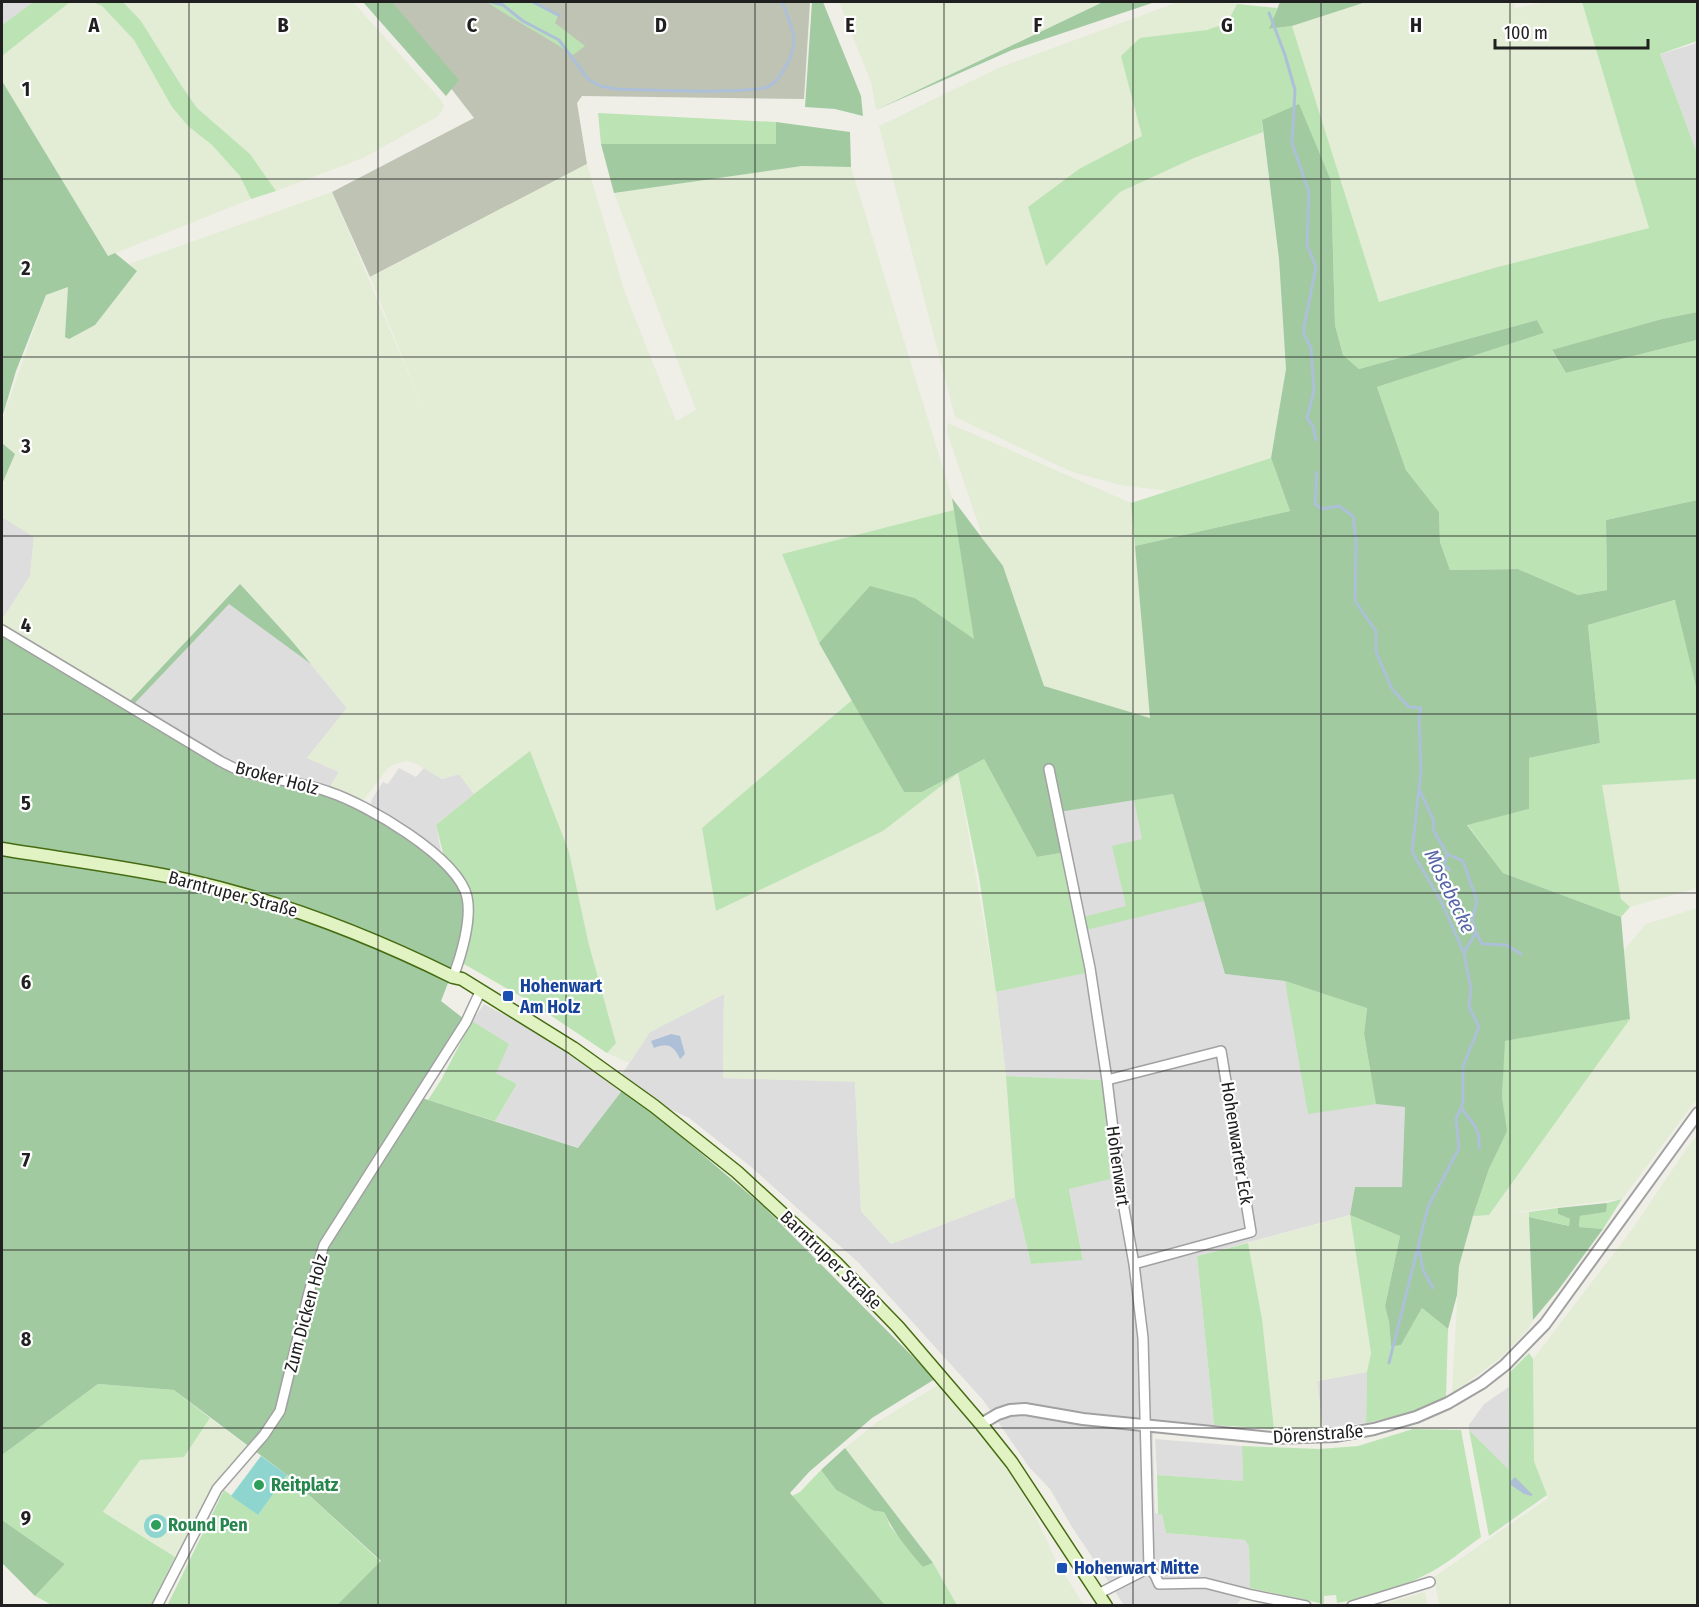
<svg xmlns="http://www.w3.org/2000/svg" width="1699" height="1607" viewBox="0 0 1699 1607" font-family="'Fira Sans Condensed',sans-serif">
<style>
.residential{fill:#dedddd}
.construction{fill:#bec3b4}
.farmland{fill:#e3ecd5}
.grass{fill:#bce3b3}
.forest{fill:#a1caa1}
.pitch{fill:#8ed5d0}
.water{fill:#adc0d8}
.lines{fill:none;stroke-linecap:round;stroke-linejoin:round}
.stream{stroke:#adc0d8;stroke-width:3}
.minor-casing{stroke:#a1a1a1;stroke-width:12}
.tertiary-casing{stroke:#a1a1a1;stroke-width:14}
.secondary-casing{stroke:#466c12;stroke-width:15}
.minor{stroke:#fff;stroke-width:9}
.tertiary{stroke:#fff;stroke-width:10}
.secondary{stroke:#e1f3c2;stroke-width:12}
.grid{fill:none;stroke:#202020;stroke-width:1.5;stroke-opacity:0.55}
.transit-dot{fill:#1a4fb4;stroke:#fff;stroke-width:2}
.leisure-dot{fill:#2e9e5b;stroke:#fff;stroke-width:2}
.labels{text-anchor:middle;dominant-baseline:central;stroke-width:4.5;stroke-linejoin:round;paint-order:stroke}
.street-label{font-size:18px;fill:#202020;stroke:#fff}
.transit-label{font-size:18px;font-weight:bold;fill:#164399;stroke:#fff;text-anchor:start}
.leisure-label{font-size:18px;font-weight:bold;fill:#27864d;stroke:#fff;text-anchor:start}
.water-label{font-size:20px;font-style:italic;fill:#5665a5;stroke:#fff}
.grid-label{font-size:20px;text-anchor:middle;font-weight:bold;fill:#202020;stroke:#fff;stroke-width:4.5;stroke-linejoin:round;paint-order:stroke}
</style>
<rect width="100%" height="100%" fill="#efefe7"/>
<path class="residential" d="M2 2H33L2 25Z
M1697 41V153L1660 54 1694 44Z
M2 517 34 537 30 576 2 620Z
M240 584 291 640 347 708 307 758 339 772 328 790 241 768 129 702Z
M399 768 416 777 424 768 442 779 459 774 474 794 436 825 442 857 370 806 372 799 383 782 388 784Z
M1173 794 1225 974 1285 981 1405 1107 1402 1187H1355L1350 1215 1197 1256 1214 1426 1155 1420 1153 1437 1155 1513 1162 1514 1166 1533 1246 1540 1249 1546 1250 1588 1238 1603 1234 1605H1124L1072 1527 1050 1489 1029 1467 983 1400 859 1263 750 1166 689 1118 624 1088 579 1148 495 1121 517 1084 496 1073 472 1021 484 1004 542 1035 616 1083 650 1032 724 994 723 1078 855 1081 861 1211 891 1244 1015 1197 1031 1264 1083 1259 1069 1188 1103 1080 1006 1076 996 992 1085 973 1061 853 1059 812Z
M1367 1372 1366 1423 1323 1428 1317 1381Z
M1509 1387 1508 1470 1469 1430V1425L1484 1404Z
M1155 1439 1242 1446 1243 1481 1157 1475Z"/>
<path class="construction" d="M378 2H810L804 99 582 96 577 103 587 164 370 277 332 192 474 118 450 87Z"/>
<path class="farmland" d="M70 2H92L102 6 134 40 172 107 188 126 212 145 240 176 251 199 108 256 2 82V56Z
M123 2H353L441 100 444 106 442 111 437 117 363 158 276 191 250 154 197 108 181 85 141 21Z
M839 2H1103L876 110 871 82Z
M1178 2H1204L1237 4 1227 23 1207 30 1142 136 1079 169 1028 207 1046 265 1120 192 1194 158 1263 132 1279 259 1286 369 1271 458 1167 491 1120 485 1072 472 955 417 879 126 998 68Z
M1366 2H1515V8L1546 2H1582L1649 228 1494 268 1379 302 1292 26Z
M587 164 625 293 676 421 696 410 614 193 802 166 851 167 952 498 954 510 782 554 819 643 852 700 702 828 716 911 883 831 958 773 996 992 1006 1076 1015 1197 891 1244 861 1211 855 1082 723 1078 724 994 650 1032 629 1063 607 1053 616 1042 588 941 569 852 530 752 474 794 459 774 442 779 417 764 407 761 397 763 389 767 362 802 328 790 339 772 307 758 347 708 291 640 239 584 129 702 2 628V620L30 576 34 537 2 517V484L15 454 2 443V420L46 295 68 287 66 337 137 272 129 264 332 192 427 418 370 277Z
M948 423 1131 503 1151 719 1044 686 1003 566 984 541 947 432Z
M1697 779V888L1630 907 1621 899 1602 785Z
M1697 908V1099L1622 1199 1510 1213 1529 1212 1533 1320 1527 1331 1499 1359 1452 1394 1459 1266 1473 1216 1489 1215 1630 1019 1624 950 1646 924Z
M1697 1135V1605H1439L1434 1577 1548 1498 1534 1461 1533 1359 1631 1231 1689 1145Z
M1350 1215 1371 1353 1367 1372 1317 1381 1323 1428 1274 1429 1262 1319 1248 1243Z
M940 1384 1002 1460 1035 1515 1057 1563 1084 1605H957L933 1563 845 1448 877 1422Z
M210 1418 247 1446 219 1480 175 1557 103 1513 140 1460 184 1457Z
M1425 1592 1428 1605H1380Z"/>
<path class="grass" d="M33 2H70L2 56V25Z
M92 2H123L141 21 181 85 197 108 250 154 276 191 251 199 240 176 212 145 188 126 172 107 134 40 102 6Z
M487 2H531L558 16 555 23 585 46 573 55C545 36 515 21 487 2Z
M1582 2H1697V41L1660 54 1697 153V312L1662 319 1552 351 1566 373 1697 340V500L1606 520 1607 590 1578 595 1518 569 1450 570 1440 542 1439 512 1406 470 1377 387 1544 333 1537 320 1359 369 1343 355 1335 325 1331 181 1262 120 1263 132 1194 158 1120 192 1046 266 1028 207 1079 169 1142 136 1121 56 1140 38 1207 30 1227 23 1237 4 1277 8 1270 29 1292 26 1379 302 1494 268 1649 228Z
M598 113 776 122V144H601Z
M1271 458 1290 511 1135 546 1131 503Z
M954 510 975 640 915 598 870 587 819 643 782 554Z
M1676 600 1697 691V779L1602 785 1621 899 1630 907 1621 917 1503 873 1467 824 1529 809V758L1600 743 1588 625Z
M852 700 904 792H922L984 759 1037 857 1061 853 1086 973 996 992 979 877 958 773 883 831 716 911 702 828Z
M530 751 569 852 588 941 616 1043 607 1053 529 1001 464 964 471 911 445 861 436 825 474 794Z
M1173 794 1204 901 1086 930 1083 917 1126 906 1112 846 1142 839 1134 800Z
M1285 981 1367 1007 1364 1034 1376 1104 1308 1114Z
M1630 1019 1489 1215 1473 1216 1489 1169 1506 1131 1502 1097 1504 1041Z
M472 1021 509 1044 496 1073 517 1084 495 1121 428 1100 441 1080Z
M1006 1076 1103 1080 1110 1179 1069 1189 1083 1260 1031 1264 1015 1197Z
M1622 1199 1603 1229 1579 1227 1580 1216 1605 1212 1607 1203Z
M1558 1208V1214L1570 1219V1226L1529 1217V1212Z
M1350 1215 1400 1236 1385 1306 1389 1322 1391 1345H1401L1422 1308 1448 1329 1446 1397 1407 1414 1366 1423 1367 1372 1371 1353Z
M1248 1243 1262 1319 1274 1429 1214 1425 1197 1256Z
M1529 1353 1533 1359 1534 1461 1547 1495 1489 1536 1469 1430 1508 1469 1509 1373Z
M98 1384 174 1390 210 1418 184 1457 140 1460 103 1512 175 1557 151 1605H52L35 1596 65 1564 2 1520V1455Z
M1413 1429 1461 1430 1481 1537C1464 1549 1446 1565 1427 1574 1399 1589 1367 1598 1337 1603L1336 1595 1324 1596V1604L1250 1588 1249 1546 1245 1540 1166 1533 1162 1514H1158L1157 1475 1243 1481 1242 1446 1319 1449 1358 1446Z
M821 1470 836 1490 874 1511 884 1512 890 1526 923 1567 933 1563 957 1605H885L792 1496 800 1492Z
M287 1475 381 1562 337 1605 167 1606 224 1490 258 1515Z"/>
<path class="forest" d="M363 2H392L459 80 446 96Z
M812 2H823L861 96 863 116 835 109 805 107Z
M1103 2H1155L1012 50 876 110Z
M1280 2H1366L1292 26 1269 29Z
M2 81 108 256 115 253 137 271 95 325 69 339 65 337 68 287 46 295 16 371 2 418Z
M1299 104 1331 181 1335 325 1343 355 1359 369 1537 320 1544 333 1377 387 1406 470 1439 512 1440 542 1450 570 1518 569 1578 595 1607 590 1606 520 1697 500V691L1675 600 1588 625 1600 743 1529 758V809L1467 825 1503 873 1621 917 1630 1019 1505 1041 1502 1097 1507 1131 1489 1169 1473 1216 1459 1266 1457 1295 1448 1329 1422 1308 1401 1345 1391 1346 1389 1322 1385 1306 1400 1236 1350 1215 1355 1187H1402L1405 1107 1376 1104 1364 1034 1367 1008 1285 981 1225 974 1173 794 1059 812 1061 853 1037 857 984 759 922 792H904L819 643 870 586 915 598 974 639 952 498 1003 566 1044 686 1150 718 1135 546 1290 511 1271 458 1286 369 1279 259 1262 120Z
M776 122 850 132 851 167 802 166 614 193 601 144H776Z
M1697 312V340L1566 373 1552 350 1662 319Z
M2 443 15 454 2 484Z
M240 584 291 640 311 664 229 604 133 705 129 702Z
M2 633 219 763 326 793 390 825 444 866 456 882 465 903 463 929 455 965 441 1001 468 1022 422 1098 578 1148 624 1088 763 1206 935 1379 872 1418 809 1472 790 1493 885 1605H337L381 1561 287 1475 174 1390 98 1384 2 1455Z
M1607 1203 1606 1212 1580 1216 1579 1227 1603 1229 1559 1289 1533 1320 1529 1217 1569 1226 1570 1219 1558 1214V1208Z
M845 1448 933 1563 923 1567C908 1550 894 1533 884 1512L874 1511 836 1490 821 1470Z
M2 1520 65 1564 35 1596 2 1563Z"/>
<path class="pitch" d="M261 1456 287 1475 258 1515 231 1496Z
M144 1526a12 12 0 1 1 24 0a12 12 0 1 1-24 0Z"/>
<path class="water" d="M671 1034 680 1036 685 1054 680 1059C674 1046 668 1042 654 1048L651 1041Z
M1515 1477 1533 1495 1531 1496 1524 1494 1511 1485V1481Z"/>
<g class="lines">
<path class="stream" d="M491 2 503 5 523 21 559 40 588 79 600 86 616 89C658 90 702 93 745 90 752 89 761 90 767 87 775 84 779 77 783 71 801 44 793 29 782 2
M533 2 560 16
M1269 13 1285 55 1295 90 1292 143 1309 192 1307 245 1316 267 1303 332 1311 348 1314 391 1307 418 1313 426 1316 440
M1317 472 1315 504 1322 509 1339 506 1353 516 1356 541 1355 601 1376 631V652L1392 689 1409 707 1421 708 1419 718 1421 771 1412 852 1441 901 1464 953 1471 990 1469 1007 1479 1027 1463 1066V1103L1456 1119 1459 1148 1428 1207 1389 1363
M1420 791 1434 821 1433 829 1447 854 1463 861 1477 901 1472 920 1476 932 1464 953
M1447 854 1444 865 1450 870
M1476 932 1482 944 1506 945 1521 954
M1461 1108C1472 1122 1481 1129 1479 1148
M1419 1248 1423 1270 1433 1288"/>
<defs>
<path id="minor" d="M2 630 220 761C228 765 236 770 245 772 272 780 302 782 329 792 366 804 458 857 467 897 472 920 461 956 453 977
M1049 769 1090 968 1107 1080 1120 1186 1134 1264 1143 1338 1149 1568
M1107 1080 1221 1051 1251 1232 1134 1264
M1098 1594 1149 1568 1155 1575 1159 1584 1205 1583 1252 1595 1306 1606
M157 1606 217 1489 264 1435 280 1411 309 1292 324 1245 466 1022 480 992
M1352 1606 1430 1582"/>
<path id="tertiary" d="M981 1424 998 1414 1010 1410 1025 1409 1083 1419 1272 1438 1335 1436 1374 1429 1416 1417 1448 1403 1482 1383 1505 1365 1545 1324 1698 1113"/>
<path id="secondary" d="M2 849C63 859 126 867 187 880 280 901 368 935 453 977L462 979 573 1048 654 1106 737 1172 836 1263 898 1327 981 1424 1012 1463 1106 1606"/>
</defs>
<use href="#minor" class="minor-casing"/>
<use href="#tertiary" class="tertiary-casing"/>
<use href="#secondary" class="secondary-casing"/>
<use href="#minor" class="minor"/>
<use href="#tertiary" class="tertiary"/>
<use href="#secondary" class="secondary"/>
</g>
<path class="grid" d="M189 2V1606M378 2V1606M566 2V1606M755 2V1606M944 2V1606M1133 2V1606M1321 2V1606M1510 2V1606M2 179H1698M2 357H1698M2 536H1698M2 714H1698M2 893H1698M2 1071H1698M2 1250H1698M2 1428H1698"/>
<g class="transit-dot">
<rect x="502" y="990" width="12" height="12" rx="3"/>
<rect x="1056" y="1562" width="12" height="12" rx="3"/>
</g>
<g class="leisure-dot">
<circle cx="259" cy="1485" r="6"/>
<circle cx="156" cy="1525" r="6"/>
</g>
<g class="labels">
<g class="street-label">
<text transform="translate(277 778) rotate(15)">Broker Holz</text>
<text transform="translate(233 894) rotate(15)">Barntruper Straße</text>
<text transform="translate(1237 1143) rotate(81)">Hohenwarter Eck</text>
<text transform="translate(1118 1166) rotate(82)">Hohenwart</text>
<text transform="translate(831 1260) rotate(44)">Barntruper Straße</text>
<text transform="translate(306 1313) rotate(-75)">Zum Dicken Holz</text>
<text transform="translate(1318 1434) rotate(-4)">Dörenstraße</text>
</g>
<g class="transit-label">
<text x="520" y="986">Hohenwart<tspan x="520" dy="21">Am Holz</tspan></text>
<text x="1074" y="1568">Hohenwart Mitte</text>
</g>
<g class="leisure-label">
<text x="271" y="1485">Reitplatz</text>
<text x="168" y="1525">Round Pen</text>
</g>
<g class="water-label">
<text transform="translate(1450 891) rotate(64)">Mosebecke</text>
</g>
</g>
<g class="grid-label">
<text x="94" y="32">A</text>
<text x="283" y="32">B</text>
<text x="472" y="32">C</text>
<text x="661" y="32">D</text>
<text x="850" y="32">E</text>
<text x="1038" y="32">F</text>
<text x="1227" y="32">G</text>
<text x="1416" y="32">H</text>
<text x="26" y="96">1</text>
<text x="26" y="275">2</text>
<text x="26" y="453">3</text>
<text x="26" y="632">4</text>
<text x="26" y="810">5</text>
<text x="26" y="989">6</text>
<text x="26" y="1167">7</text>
<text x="26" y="1346">8</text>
<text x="26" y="1525">9</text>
</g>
<rect width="1699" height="1607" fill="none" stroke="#202020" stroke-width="6"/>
<path d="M1495 39v9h153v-9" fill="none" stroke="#202020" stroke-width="3"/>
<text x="1504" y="39" font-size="18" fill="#202020" stroke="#ffffff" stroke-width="4.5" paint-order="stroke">100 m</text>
</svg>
